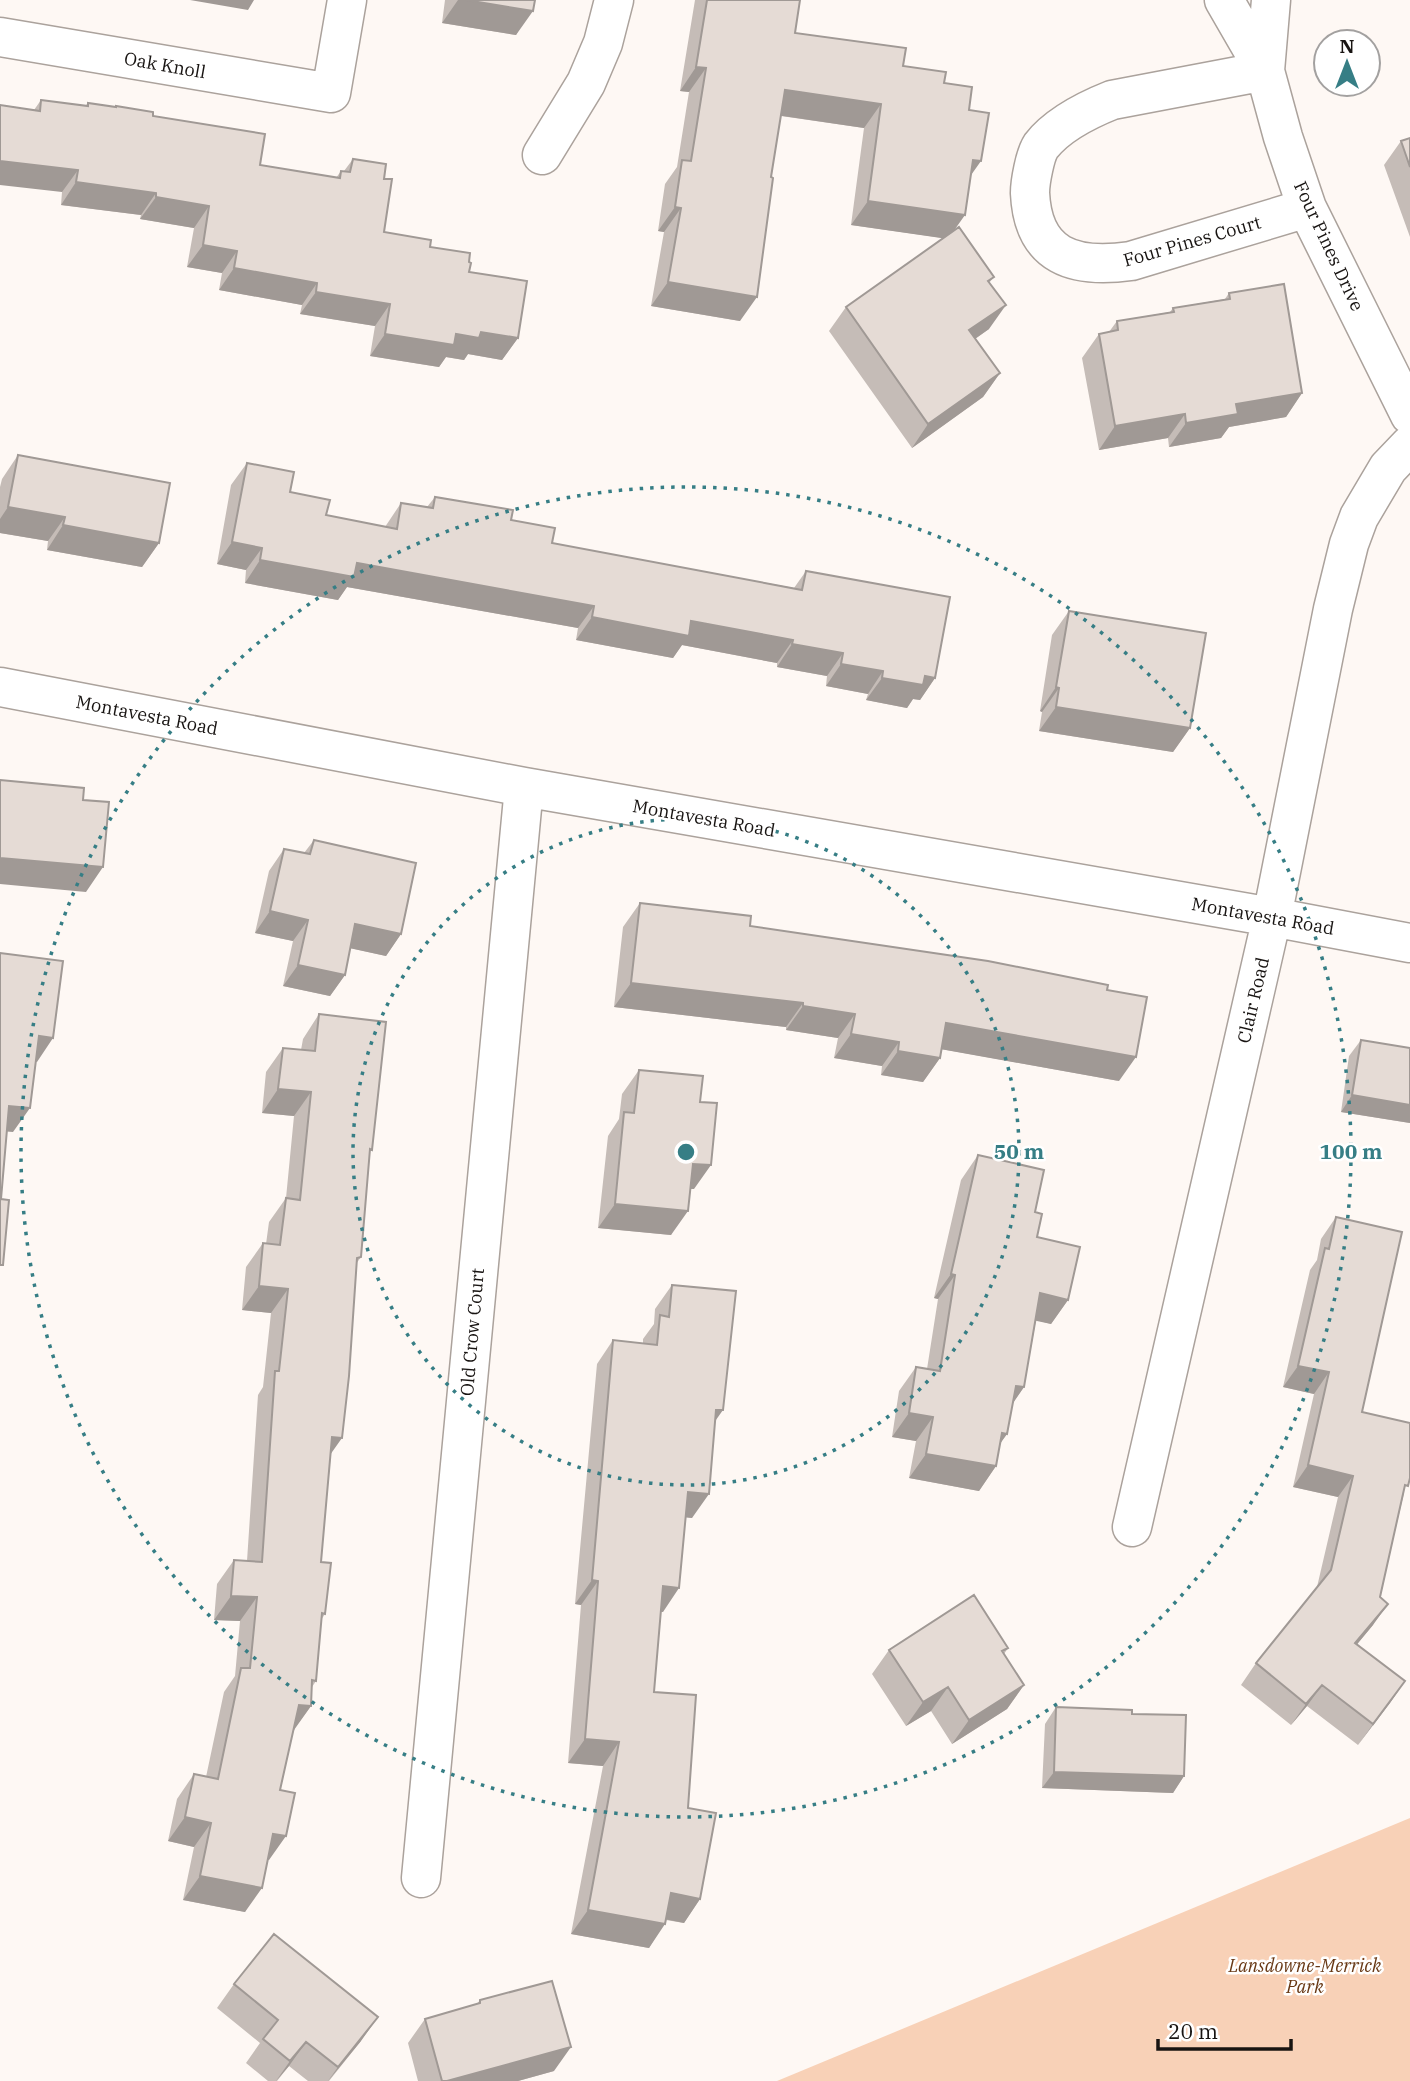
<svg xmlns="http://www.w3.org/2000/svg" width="1410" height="2081" viewBox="0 0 1410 2081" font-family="'IBM Plex Serif',serif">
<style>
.green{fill:#f8d1b7}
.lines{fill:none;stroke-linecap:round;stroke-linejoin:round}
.street-casing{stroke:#aba29c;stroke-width:41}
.street{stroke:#fff;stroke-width:38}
.wall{fill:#c5bcb7}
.shaded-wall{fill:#a09995}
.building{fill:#e5dbd5;stroke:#a09995;stroke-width:2}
.ring{fill:none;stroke:#367e85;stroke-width:3.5;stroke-dasharray:3.5 7}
.labels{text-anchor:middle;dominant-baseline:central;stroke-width:5;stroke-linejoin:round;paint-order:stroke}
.street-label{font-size:18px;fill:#181412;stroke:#fff}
.park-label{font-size:18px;font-style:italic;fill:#683814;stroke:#fff}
.centre{fill:#367e85;stroke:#fff;stroke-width:3.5}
.ring-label{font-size:21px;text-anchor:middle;font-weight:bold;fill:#367e85;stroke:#fff;stroke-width:5;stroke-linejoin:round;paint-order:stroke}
</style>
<rect width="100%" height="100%" fill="#fef8f4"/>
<path class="green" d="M1410 1818V2081H777Z"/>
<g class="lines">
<defs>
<path id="street" d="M1224 0 1265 71 1283 137 1307 208 1410 415
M0 37 331 93 347 0
M1265 71 1112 100C1087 110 1058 124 1041 146 1035 155 1030 182 1030 193 1033 257 1074 269 1131 261L1307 208
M1265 71 1271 0
M542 155 586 83 603 43 614 0
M0 687 524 787 1272 917 1410 943
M1132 1527 1272 917 1333 609 1349 544 1359 517 1388 468 1410 445
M421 1878 524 787"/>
</defs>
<use href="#street" class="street-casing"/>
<use href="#street" class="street"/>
</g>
<path class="wall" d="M445 0H535L516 35 442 23Z
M695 0H800L795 33 903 66 944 83 969 110 971 175 954 230 994 277 989 283V329L975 339 1000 373 983 397 912 448 829 331 846 307 943 238 851 225 864 128 781 116 740 321 651 306 664 232 658 231 665 184 677 167 689 92 680 91Z
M41 100 85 106 88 103 115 107 116 106 153 116 260 165 336 178 341 171H344L353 159 384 179V232L469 262V272L518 338 502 360 468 354 464 360 446 357 439 367 370 356 375 326 300 314 302 305 219 290 222 273 187 267 194 228 140 219 141 215 61 205 62 192 34 110Z
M1410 138V237L1384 165 1401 141Z
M1229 293 1302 393 1286 417 1229 427 1221 438 1169 447 1168 438 1099 450 1082 358 1099 334 1109 332 1117 321 1170 312 1173 308 1225 299Z
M18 455 159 543 142 567 47 550 48 541 0 533V487L2 479Z
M247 463 326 515 385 527 401 503 427 507 435 497 511 520 552 543 794 588 806 571 935 678 920 700 913 699 907 708 866 700 868 694 826 686 827 676 777 667V663L682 645 673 658 576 640 578 628 347 587 338 600 245 583 246 570 217 564 231 485Z
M1069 611 1190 728 1173 752 1039 731 1042 712 1040 711 1052 635Z
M314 840 401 934 386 956 350 948 345 975 330 996 283 986 293 941 255 933 269 871 284 849 304 853Z
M640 903 750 926 1119 1081 941 1049 940 1058 923 1082 881 1075 882 1066 834 1058 838 1038 786 1030V1027L614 1007 623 927Z
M319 1014 369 1153 361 1257 356 1264 331 1453 321 1562 325 1614 321 1620 316 1681 312 1687 311 1706 293 1730 280 1790 269 1860H268L245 1912 183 1900 194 1847 168 1841 177 1799 194 1774 206 1777 224 1692 235 1676 240 1621 214 1620 217 1584 234 1560 247 1561 258 1395 263 1387 271 1313 242 1310 246 1267 263 1243 266 1244 269 1222 286 1198 294 1116 262 1113 266 1072 283 1048 301 1050 303 1039Z
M1361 1040 1410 1048V1123L1341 1112 1349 1056Z
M639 1070 694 1189H690L671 1235 598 1228 608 1136 619 1119 622 1094Z
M978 1155 1035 1212 1037 1237 1068 1300 1051 1324 1036 1320 1024 1387 1012 1404 1007 1434 1000 1443 996 1466 979 1491 909 1478 916 1441 892 1437 899 1391 916 1367 927 1369 938 1299 934 1298 961 1180Z
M1336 1217 1362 1412 1404 1493 1373 1625 1357 1644 1405 1681 1358 1745 1307 1706 1291 1725 1241 1685 1256 1663 1317 1587 1338 1497 1293 1487 1314 1394 1283 1387 1310 1270 1317 1260 1321 1239Z
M672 1285 715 1422 692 1518 686 1517 663 1612H661L654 1692 688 1808 700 1899 684 1923 666 1920 649 1948 571 1934 603 1766 568 1763 581 1605 575 1604 597 1364 613 1340 643 1343V1339L654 1324 655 1309Z
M1008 1648 1004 1654 1024 1685 1007 1709 952 1744 931 1711 906 1726 872 1674 889 1650Z
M1056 1707 1132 1714 1184 1776 1173 1793 1042 1788 1045 1724Z
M234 1984 361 2041 329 2081H308L289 2066 277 2081H268L246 2063 260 2043 217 2008Z
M480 2000 554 2071 518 2081H418L408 2043 425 2019 477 2004Z"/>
<path class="shaded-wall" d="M190 0H254L248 10Z
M458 0H466L533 11 516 35 442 23Z
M696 67 706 68 689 92 680 91Z
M785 90 881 104 864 128 769 114Z
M973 160 981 161 964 185Z
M0 161 78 170 62 192 0 185Z
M76 182 156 193 141 215 61 205Z
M156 197 209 206 194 228 140 219Z
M868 201 965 215 948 239 851 225Z
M675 207 681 208 664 232 658 231Z
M203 245 237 251 222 273 187 267Z
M234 268 317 283 302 305 219 290Z
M668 282 757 297 740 321 651 306Z
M316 292 390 304 375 326 300 314Z
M1006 305 989 329 952 355 969 330Z
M481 332 518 338 502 360 468 354 464 360 446 357 439 367 370 356 385 334H456Z
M1000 373 983 397 912 448 928 424Z
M1302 393 1286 417 1229 427 1221 438 1169 447 1186 423 1236 404Z
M1185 414 1168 438 1099 450 1115 426Z
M8 507 65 517 48 541 0 533V519Z
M63 525 159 543 142 567 47 550Z
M232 542 262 548 246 570 217 564Z
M260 560 357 563 594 606 578 628 347 587 338 600 245 583Z
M592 617 691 621 793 640 777 663 682 645 673 658 576 640Z
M792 644 843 653 827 676 777 667Z
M841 664 883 671 868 694 826 686Z
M925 676 935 678 920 700 913 699 907 708 866 700 882 678Z
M1056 687 1059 688 1042 712 1040 711Z
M1056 707 1190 728 1173 752 1039 731Z
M0 858 103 867 86 892 0 884Z
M270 911 308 920 293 941 255 933Z
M355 924 401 934 386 956 340 946Z
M298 965 345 975 330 996 283 986Z
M631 983 803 1003 786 1027 614 1007Z
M803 1006 855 1014 838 1038 786 1030Z
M946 1023 1136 1057 1119 1081 929 1047Z
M851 1034 899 1042 882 1066 834 1058Z
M39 1036 53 1038 37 1062 23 1060Z
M898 1051 940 1058 923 1082 881 1075Z
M278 1089 311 1092 294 1116 262 1113Z
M1352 1095 1410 1105V1123L1341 1112Z
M9 1106 30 1108 13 1132 0 1131Z
M693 1164 711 1165 694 1189 676 1188Z
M615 1204 688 1211 671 1235 598 1228Z
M951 1274 955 1275 938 1299 934 1298Z
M259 1286 288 1289 271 1313 242 1310Z
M1040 1293 1068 1300 1051 1324 1023 1318Z
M1298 1366 1329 1372 1314 1394 1283 1387Z
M1016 1386 1024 1387 1007 1412Z
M716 1410H723L706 1434Z
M909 1413 933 1417 916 1441 892 1437Z
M1002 1433 1007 1434 990 1458Z
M332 1437 342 1438 325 1462Z
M926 1454 996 1466 979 1491 909 1478Z
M1308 1465 1353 1476 1338 1497 1293 1487Z
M688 1492 709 1494 692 1518 671 1516Z
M592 1580 598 1581 581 1605 575 1604Z
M663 1586 679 1588 663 1612 646 1610Z
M231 1596 257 1597 240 1621 214 1620Z
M1388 1604 1373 1625 1340 1665 1355 1643Z
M1405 1681 1390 1703 1358 1745 1373 1724Z
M1024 1685 1007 1709 952 1744 969 1720Z
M1322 1685 1307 1706 1291 1725 1306 1704Z
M948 1687 931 1711 906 1726 923 1702Z
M299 1705 311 1706 294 1730 282 1729Z
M585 1739 619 1742 603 1766 568 1763Z
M1054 1772 1184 1776 1173 1793 1042 1788Z
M185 1817 211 1823 194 1847 168 1841Z
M273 1834 286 1836 269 1860 256 1858Z
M200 1876 262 1888 245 1912 183 1900Z
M671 1893 700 1899 684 1923 654 1917Z
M588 1910 665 1924 649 1948 571 1934Z
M378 2017 361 2041 328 2081 338 2067Z
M306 2042 289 2066 276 2081 290 2061Z
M571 2047 554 2071 518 2081H447Z"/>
<path class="building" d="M466 0H535L533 11Z
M707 0H800L795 33 906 48 903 66 946 72 944 83 972 87 969 110 989 113 981 161 973 160 965 215 868 201 881 104 785 90 771 177 773 178 757 297 668 282 681 208 675 207 682 160 691 161 706 68 696 67Z
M41 100 88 106V103L116 107V106L153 112V116L265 134 260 165 340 178 341 171 350 172 353 159 386 164 384 179H392L384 232 431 240 430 247 470 253 469 262 471 263 469 272 527 281 518 338 481 332 479 338 456 334 454 345 385 334 390 304 316 292 317 283 234 268 237 251 203 245 209 206 156 197V193L76 182 78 170 0 161V105L40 111Z
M1410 138V167L1401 141Z
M959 227 994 277 988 281 1006 305 969 330 1000 373 928 424 846 307Z
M1284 284 1302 393 1236 404 1238 414 1186 423 1185 414 1115 426 1099 334 1118 330 1117 321 1174 312 1173 308 1230 299 1229 293Z
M18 455 170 483 159 543 63 525 65 517 8 507Z
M247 463 294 472 290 492 330 500 326 515 397 529 401 503 433 508 435 497 513 510 511 520 555 528 552 543 802 590 806 571 950 597 935 678 925 676 923 685 882 678 883 671 841 664 843 653 792 644 793 640 691 621 689 636 592 617 594 606 357 563 354 577 260 560 262 548 232 542Z
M1069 611 1206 633 1190 728 1056 707 1059 688 1056 687Z
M0 780 84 788 83 800 109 802 103 867 0 858Z
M314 840 416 863 401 934 355 924 345 975 298 965 308 920 270 911 284 849 310 854Z
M640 903 751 916 750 926 988 961 1108 985 1107 990 1147 997 1136 1057 946 1023 940 1058 898 1051 899 1042 851 1034 855 1014 803 1006V1003L631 983Z
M0 953 63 961 53 1038 39 1036 30 1108 9 1106 1 1199 9 1200 3 1265H0Z
M319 1014 386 1022 372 1150 370 1149 361 1257 357 1258 349 1376 342 1438 332 1437 321 1562 331 1563 325 1614 322 1613 316 1681 312 1680 311 1706 299 1705 280 1790 295 1793 286 1836 273 1834 262 1888 200 1876 211 1823 185 1817 194 1774 218 1779 241 1668H250L257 1597 231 1596 234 1560 262 1562 275 1371H279L288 1289 259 1286 263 1243 280 1245 286 1198 300 1200 311 1092 278 1089 283 1048 315 1051Z
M1361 1040 1410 1048V1105L1352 1095Z
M639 1070 703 1076 700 1102 717 1103 711 1165 693 1164 688 1211 615 1204 624 1112 634 1113Z
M978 1155 1044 1170 1035 1212 1042 1214 1037 1237 1080 1247 1068 1300 1040 1293 1024 1387 1016 1386 1007 1434 1002 1433 996 1466 926 1454 933 1417 909 1413 916 1367 940 1371 955 1275 951 1274Z
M1336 1217 1402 1232 1362 1412 1410 1423V1478L1408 1486 1405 1485 1380 1597 1388 1604 1355 1643 1405 1681 1373 1724 1322 1685 1306 1704 1256 1663 1331 1570 1353 1476 1308 1465 1329 1372 1298 1366 1325 1248 1329 1249Z
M672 1285 736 1291 723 1410H716L709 1494 688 1492 679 1588 663 1586 654 1692 696 1695 688 1808 716 1813 700 1899 671 1893 665 1924 588 1910 619 1742 585 1739 598 1581 592 1580 613 1340 657 1345 660 1315 669 1317Z
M974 1595 1008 1648 1002 1651 1024 1685 969 1720 948 1687 923 1702 889 1650Z
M1056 1707 1132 1710V1714L1186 1715 1184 1776 1054 1772Z
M274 1934 378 2017 338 2067 306 2042 290 2061 263 2039 278 2020 234 1984Z
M552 1981 571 2047 447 2081H442L425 2019 480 2003V2000Z"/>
<g class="ring">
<circle cx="686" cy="1152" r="333"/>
<circle cx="686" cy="1152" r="665"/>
</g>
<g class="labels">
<g class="street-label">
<text transform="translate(165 65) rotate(10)">Oak Knoll</text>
<text transform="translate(1192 241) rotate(-16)">Four Pines Court</text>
<text transform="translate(1329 246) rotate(65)">Four Pines Drive</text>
<text transform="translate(147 715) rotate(11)">Montavesta Road</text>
<text transform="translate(704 818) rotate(10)">Montavesta Road</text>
<text transform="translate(1263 916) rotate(10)">Montavesta Road</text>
<text transform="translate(1253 1000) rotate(-77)">Clair Road</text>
<text transform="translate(472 1332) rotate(-85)">Old Crow Court</text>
</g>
<g class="park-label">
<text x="1305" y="1965">Lansdowne-Merrick<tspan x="1305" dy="21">Park</tspan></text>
</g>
</g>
<circle cx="686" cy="1152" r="10" class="centre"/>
<g class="ring-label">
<text x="1019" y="1159">50 m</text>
<text x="1351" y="1159">100 m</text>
</g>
<g transform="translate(1347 63)"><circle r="33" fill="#ffffff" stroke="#a3a1a0" stroke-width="2"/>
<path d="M0-5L12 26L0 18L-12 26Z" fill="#367e85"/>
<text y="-10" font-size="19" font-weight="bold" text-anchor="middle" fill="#181412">N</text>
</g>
<path d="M1158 2039v10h133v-10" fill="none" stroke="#181412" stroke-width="3.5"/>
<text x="1168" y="2039" font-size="21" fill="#181412" stroke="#ffffff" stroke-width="5" paint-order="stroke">20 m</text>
</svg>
